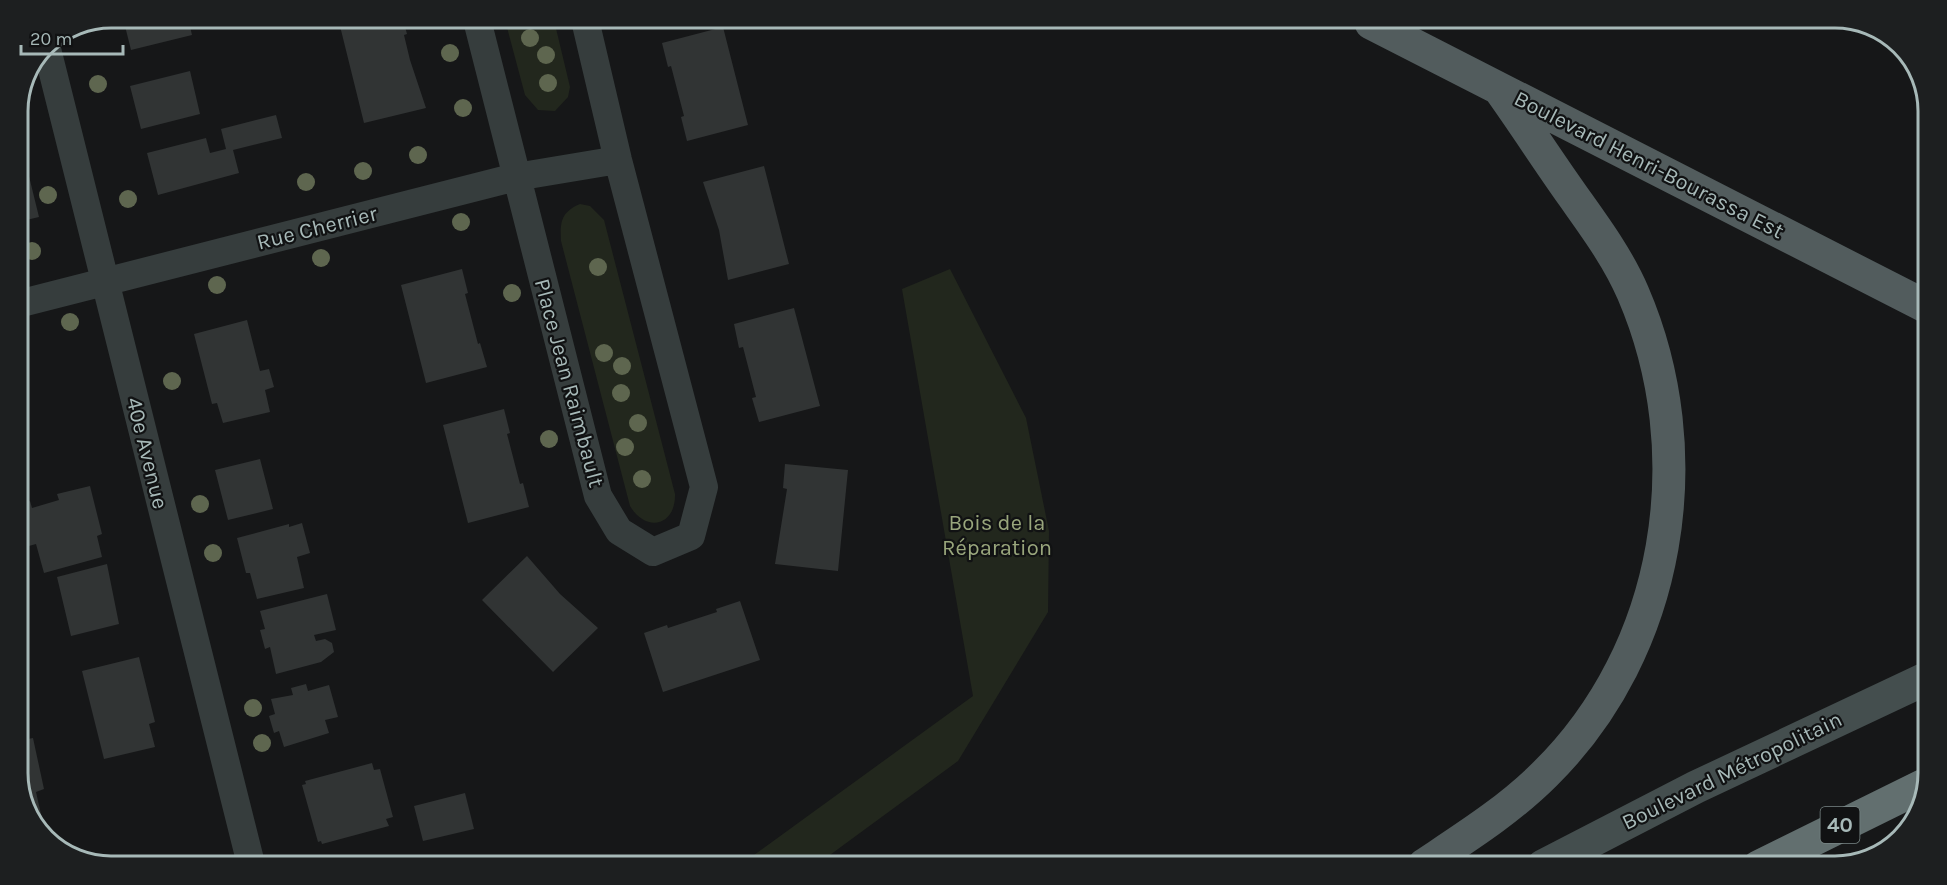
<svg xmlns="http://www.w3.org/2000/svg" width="1947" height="885" viewBox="0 0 1947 885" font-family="Karla,sans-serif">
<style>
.green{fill:#22271d}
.building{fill:#313434}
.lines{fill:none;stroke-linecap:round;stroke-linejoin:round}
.minor{stroke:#363d3d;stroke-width:28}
.secondary{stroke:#444e4e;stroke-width:33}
.primary{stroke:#525c5d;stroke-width:33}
.motorway{stroke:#626f6f;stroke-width:33}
.tree{fill:#5e664f}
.labels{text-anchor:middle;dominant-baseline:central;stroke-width:4.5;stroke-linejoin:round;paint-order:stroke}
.shield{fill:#111213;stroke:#7a8786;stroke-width:1.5}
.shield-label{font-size:21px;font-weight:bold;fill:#a7b9b8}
.street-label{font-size:22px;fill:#a7b9b8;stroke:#111213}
.park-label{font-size:22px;fill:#99a67c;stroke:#111213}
.rim{fill:none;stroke:#a7b9b8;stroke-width:3}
</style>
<rect width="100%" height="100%" fill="#161718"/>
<path class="green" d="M505 20H554L570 87 568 97 555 111 538 110 525 95Z
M580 204 590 206 604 220 675 494C676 526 646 533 630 506L561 241C560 222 561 212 580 204Z
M950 269 1026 418 1049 531 1048 612 958 761 819 863H743L973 696 902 289Z"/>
<path class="building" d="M123 18H188L192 35 131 50Z
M366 19H403L407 34 404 35 410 60 426 108 364 123 340 26Z
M723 27 748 125 687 141 681 117 684 116 671 66 668 67 662 43Z
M190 71 200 114 141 129 130 86Z
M276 115 282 138 233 150 239 173 158 195 147 153 206 138 210 153 226 149 221 129Z
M26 164 39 217 18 222V166Z
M764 166 789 264 728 280 719 230 703 182Z
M462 269 468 293 465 294 478 344 480 343 487 367 426 383 401 285Z
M794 308 820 406 759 422 752 398 756 397 743 347 739 348 734 324Z
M247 320 260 371 269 369 274 387 265 390 270 412 223 423 217 403 212 404 194 334Z
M504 409 510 433 507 434 520 484 523 483 529 507 468 523 443 425Z
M260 459 273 509 228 520 215 470Z
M785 464 848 470 838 571 775 564 787 489 783 488Z
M90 486 102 534 97 536 102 557 44 573 36 544 18 549V504L30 501 32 508 59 500 57 494Z
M302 523 310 553 297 557 304 588 257 599 250 573H246L237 538 289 524V527Z
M527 556 560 594 598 628 553 672 482 600Z
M107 564 119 624 71 636 57 577Z
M327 594 336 630 314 635 316 641 325 639 332 643 334 652 321 662 276 674 270 647 265 649 260 630 265 629 260 611Z
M740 601 760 660 663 692 644 633 667 625 668 628 717 612 716 609Z
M139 657 155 722 149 724 155 747 104 759 82 671Z
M306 684 308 691 329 685 338 717 325 720 329 733 284 747 279 731 274 733 269 716 275 714 271 699 293 695 291 688Z
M33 738 44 789 36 792 45 832 41 833 37 830 18 780V741Z
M372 763 374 770 380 769 393 817 386 819 389 826 322 844 321 841 318 842 302 785 306 784 305 781Z
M465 793 474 829 423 841 414 806Z"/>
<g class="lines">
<path class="minor" d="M477 20 598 496 619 531 653 552 691 536 704 487 618 160 585 20
M46 45 250 860
M18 304 516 177 618 160"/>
<path class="secondary" d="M1543 866 1696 787 1923 680"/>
<path class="primary" d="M1371 23 1927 307
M1424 865C1466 837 1509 810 1545 774 1671 650 1702 453 1633 293 1618 258 1595 227 1573 196 1548 161 1525 125 1500 90"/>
<path class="motorway" d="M1758 867 1922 786"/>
</g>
<g class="tree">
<circle cx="530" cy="38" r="9"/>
<circle cx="450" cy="53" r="9"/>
<circle cx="546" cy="55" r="9"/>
<circle cx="548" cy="83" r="9"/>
<circle cx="98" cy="84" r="9"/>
<circle cx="463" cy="108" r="9"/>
<circle cx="418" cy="155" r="9"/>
<circle cx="363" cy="171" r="9"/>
<circle cx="306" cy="182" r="9"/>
<circle cx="48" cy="195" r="9"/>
<circle cx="128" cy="199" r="9"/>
<circle cx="461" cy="222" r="9"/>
<circle cx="32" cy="251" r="9"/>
<circle cx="321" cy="258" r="9"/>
<circle cx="598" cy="267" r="9"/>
<circle cx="217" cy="285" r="9"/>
<circle cx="512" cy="293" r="9"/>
<circle cx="70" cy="322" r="9"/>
<circle cx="604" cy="353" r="9"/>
<circle cx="622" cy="366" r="9"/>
<circle cx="172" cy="381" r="9"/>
<circle cx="621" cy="393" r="9"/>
<circle cx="638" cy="423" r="9"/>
<circle cx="549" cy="439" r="9"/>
<circle cx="625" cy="447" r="9"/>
<circle cx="642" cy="479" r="9"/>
<circle cx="200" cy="504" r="9"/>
<circle cx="213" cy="553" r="9"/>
<circle cx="253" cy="708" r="9"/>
<circle cx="262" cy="743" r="9"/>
</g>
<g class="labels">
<rect class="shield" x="1820.5" y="807" width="39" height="36" rx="4.5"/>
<g class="shield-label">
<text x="1840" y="825">40</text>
</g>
<g class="street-label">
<text transform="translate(1649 165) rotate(27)">Boulevard Henri-Bourassa Est</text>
<text transform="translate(317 228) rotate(-14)">Rue Cherrier</text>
<text transform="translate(569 383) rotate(75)">Place Jean Raimbault</text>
<text transform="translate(147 453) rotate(76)">40e Avenue</text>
<text transform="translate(1732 771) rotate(-26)">Boulevard Métropolitain</text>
</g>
<g class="park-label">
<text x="997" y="523">Bois de la<tspan x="997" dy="25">Réparation</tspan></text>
</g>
</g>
<path d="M0 0H1947V885H0ZM111 28H1835A83 83 0 0 1 1918 111V773A83 83 0 0 1 1835 856H111A83 83 0 0 1 28 773V111A83 83 0 0 1 111 28Z" fill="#1d1f20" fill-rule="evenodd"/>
<path class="rim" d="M111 28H1835A83 83 0 0 1 1918 111V773A83 83 0 0 1 1835 856H111A83 83 0 0 1 28 773V111A83 83 0 0 1 111 28Z"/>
<path d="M21 45v9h102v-9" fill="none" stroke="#a7b9b8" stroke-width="3"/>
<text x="30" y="45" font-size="18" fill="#a7b9b8" stroke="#111213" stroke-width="4.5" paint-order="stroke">20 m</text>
</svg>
